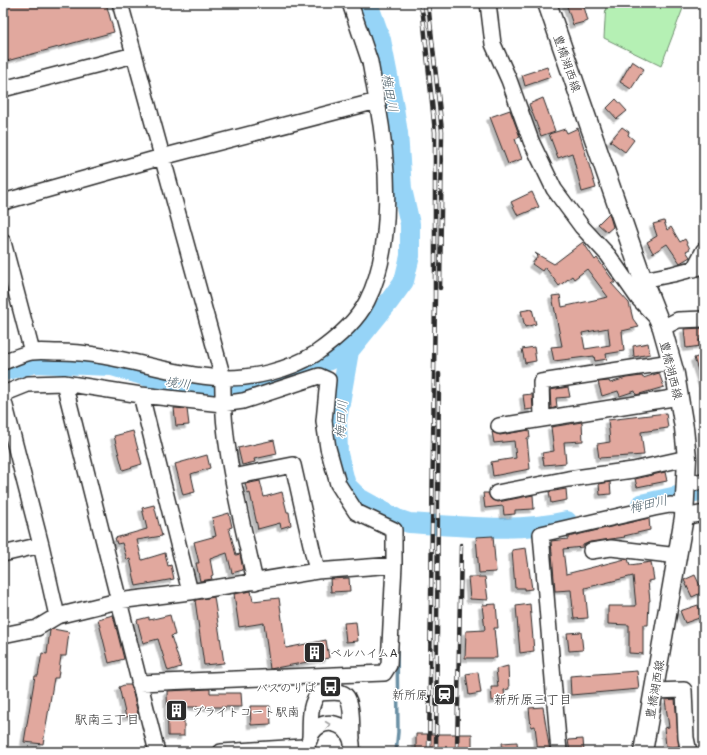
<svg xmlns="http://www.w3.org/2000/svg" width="707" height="755" viewBox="0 0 707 755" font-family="Mali,'Klee One',sans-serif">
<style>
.green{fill:#b5f0b4;stroke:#708e70}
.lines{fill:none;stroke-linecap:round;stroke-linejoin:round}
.stream{stroke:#6b90a5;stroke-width:3.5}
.river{stroke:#96d4f7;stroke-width:20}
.building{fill:#e1a89e;stroke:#2b2b2b;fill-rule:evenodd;filter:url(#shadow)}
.minor-casing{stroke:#2b2b2b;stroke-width:18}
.major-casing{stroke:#2b2b2b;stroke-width:21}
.minor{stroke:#fff;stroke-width:15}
.major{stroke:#fff;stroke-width:18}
.rail-casing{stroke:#2b2b2b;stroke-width:4.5}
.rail{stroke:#fff;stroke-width:3;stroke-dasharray:9;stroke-linecap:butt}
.oneway{stroke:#a0a0a0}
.labels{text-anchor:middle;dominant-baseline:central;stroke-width:3;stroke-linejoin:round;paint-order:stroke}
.street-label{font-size:12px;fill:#2b2b2b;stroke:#fff}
.poi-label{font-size:12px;fill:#2b2b2b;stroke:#fff;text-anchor:start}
.water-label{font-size:13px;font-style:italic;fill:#4b5e68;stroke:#fff}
.neighbourhood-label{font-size:13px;fill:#2b2b2b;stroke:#fff}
</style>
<defs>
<filter id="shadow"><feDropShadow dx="-3.5" dy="3.5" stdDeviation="0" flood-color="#0004"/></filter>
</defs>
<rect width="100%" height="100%" fill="#fff"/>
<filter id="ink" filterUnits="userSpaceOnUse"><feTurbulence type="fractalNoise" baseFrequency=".025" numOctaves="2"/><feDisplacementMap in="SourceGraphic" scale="8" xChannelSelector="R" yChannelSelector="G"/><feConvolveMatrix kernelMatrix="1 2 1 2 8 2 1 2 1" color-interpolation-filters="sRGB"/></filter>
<g filter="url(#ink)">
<path class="green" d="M606 3H685L661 66 604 38Z"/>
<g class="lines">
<path class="stream" d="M397 519V527
M396 752 398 732 397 643"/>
<path class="river" d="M368 3 381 40 393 102 398 133 402 189 410 224V256L404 281 388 303 349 351 337 420 338 454 346 485 359 498 397 519 409 523C461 526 516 533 567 521
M3 371 35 363 112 366 155 379 228 388 255 386 282 381 349 351
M641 504 704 490"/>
</g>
<path class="building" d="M3 3H106L114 32 3 62Z
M566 3H583L588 21 573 25Z
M632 61 644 69 631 89 620 82Z
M547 67 551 77 525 86 522 75Z
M543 98 555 131 541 136 529 104Z
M616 99 627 111 617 119 607 108Z
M510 110 520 137 515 139 522 159 508 164 490 117Z
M622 127 629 132 628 135 634 140 625 152 610 141Z
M578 128 596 188 582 192 572 153 558 158 549 134 565 129 567 133Z
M532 192 539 207 518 216 511 202Z
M609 213 613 227 607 232 598 224Z
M664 221 667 230 671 227 680 242 685 239 690 249 686 251 690 257 680 263 667 244 653 253 647 242 657 236 653 224Z
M583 242 595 260 597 258 615 283H611L629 303 633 319 639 327 622 331 624 351 606 354 607 359 595 361 594 356 554 361 551 347 562 346 552 296 560 295 562 307 608 297 587 269 574 279 572 276 559 286 545 267 542 271 532 264 538 256 535 253 554 264ZM608 328 610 345 585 349 582 333Z
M532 309 536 324 525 327 521 311Z
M703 328 704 339 699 340 701 346 686 348 684 329Z
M648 343 650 354 634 357 633 346Z
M534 347 536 361 525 363 522 349Z
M704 355V383H702L694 358Z
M659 373 664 387 636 395 635 391 620 396 618 391 602 396 598 382 609 381 610 383 626 378 642 376 643 378Z
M568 387 570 397 556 398 557 407 551 409 550 390Z
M532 394 533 409 525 410 523 395Z
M174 408 187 409 189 425 176 426Z
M666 413 668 428 641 432 644 455 599 458 597 444 610 442 608 420Z
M582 422 583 441 564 442 566 463 544 465 542 453 554 451 551 427Z
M529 430 530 438H527L530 469 493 476 491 462 516 458 514 441 494 443 492 432 500 435Z
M133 431 142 464 123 470 114 436Z
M274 440 277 454 254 459 255 462 242 465 238 448Z
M207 455 210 468 191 474 195 492 183 495 175 464Z
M665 472 667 481 637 487 635 479Z
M260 481 264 497 282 492 287 512H289L291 525 281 528 280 523 258 529 250 493 248 494 245 484Z
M610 482 611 494 600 495 599 484Z
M566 489 567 500 551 503 549 492Z
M483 493H488L491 499 498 502 533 495 534 509 515 510V514L504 515 503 506 485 508Z
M154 505 162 536 137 540 142 560 165 553 168 566 171 565 174 579 136 586 130 559 127 560 122 543 117 544 115 538 147 529 142 508Z
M229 513 232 527 229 528 236 555 240 554 243 570 232 573 227 553 210 559 213 575 211 576 212 579 200 581 196 563H199L194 542 216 536 212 518Z
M649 518 650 530 624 536 625 537 590 542 583 545V547L563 549 566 574 625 559H628L630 565 651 562 654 580 648 581 650 601H649L648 625H643V654L629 653V625L608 624V606H636L633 576 585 588 588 618 574 619 571 590 555 591 551 541 568 539V537Z
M493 536 496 572 479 573 476 537Z
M526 548 532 589 524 590V588H515L512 550Z
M695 575 703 592 692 597 684 580Z
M468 577H485L488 600 470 599Z
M349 578 350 591 331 592 330 579Z
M251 591 253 601 279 598 286 648 326 640 329 658 270 669 264 623 239 627 234 594Z
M214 597 224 663 204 665 195 600Z
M496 604 498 628H494L497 658H465L466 631 485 630 482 605Z
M530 604 534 651 520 653 516 606Z
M698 605 702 617 685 623 680 611Z
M113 615 124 659 109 663 98 619Z
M170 615 175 635 171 636 181 667 168 671 158 639 143 643 137 620 149 617V620Z
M356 622 358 641 346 642 344 623Z
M53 629 69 632 66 656H61L58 678H54L43 744 24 742 35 676H38L42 653 47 654 50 630Z
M581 632 583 650 569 651 567 633Z
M508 666 509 689 504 690 505 699 492 701 491 687H498L496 669Z
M637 671 639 689 571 695 570 676Z
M478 672 481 693 469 695 466 674Z
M124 685H131L138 714 126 717 119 687Z
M210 689V693H241L242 707H184V736H168L167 691Z
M675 699 679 746 672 747 666 746 664 728 669 727 665 700Z
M250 706H270L271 724 251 725Z
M543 707 550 752H538L535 726 531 727 529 708Z
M416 734H472V752H416Z
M583 739 584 752H570L568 740Z
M517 742 518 752H503L502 743Z"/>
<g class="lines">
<defs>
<path id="minor" d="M120 3 223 378C221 446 241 515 255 582
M488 3 493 44 509 80 531 141 554 189 582 227 608 255 638 298 656 317
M3 89 134 55
M3 202 162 157 377 101 370 62 350 3
M3 242 32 352
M694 269 704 250
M643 280 673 274 704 266
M662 328 678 320 704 319
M3 362C12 359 22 354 32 352 40 351 50 352 59 352 115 352 167 375 222 378 253 379 289 370 315 354 335 340 356 323 367 301 395 247 388 159 377 101
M64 383 157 752
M3 394 28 384 64 383 141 395 222 404 243 401 319 376 328 380 324 421 328 448 338 484 356 512 394 530V565L389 665 384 673 139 683
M141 395 190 592
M3 398 41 545 57 616
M542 419 541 382 671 362
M499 426 679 397
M233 477 293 465 317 571
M686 484 704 481
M497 493 568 479 633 470 687 458
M684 517 704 513
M591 551 611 548 678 556
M3 554 41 545
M3 635 37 628 57 616 118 601 190 592 317 571 394 565
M653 691 684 690 686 738 689 752
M310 737C311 722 308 705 319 693 326 693 335 691 342 693 354 697 351 727 352 738
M309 741C316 712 356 721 352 752
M221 752 303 747 309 752
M559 752 541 534 654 508 670 505 684 506"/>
<path id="major" d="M547 3 643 280 662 328 675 374 684 428 687 458 684 517 643 752"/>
</defs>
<use href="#minor" class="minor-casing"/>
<use href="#major" class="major-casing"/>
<use href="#minor" class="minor"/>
<use href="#major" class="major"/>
<defs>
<path id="rail" d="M420 3 423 15 435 132V296L429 752
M428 3 442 131 440 288
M436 752 439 374
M457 752 461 545"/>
</defs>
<use href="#rail" class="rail-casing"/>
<use href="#rail" class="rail"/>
</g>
<defs><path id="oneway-chevron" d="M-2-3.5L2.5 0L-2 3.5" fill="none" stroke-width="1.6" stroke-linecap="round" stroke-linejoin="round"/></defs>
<use class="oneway" href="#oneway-chevron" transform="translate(328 725) rotate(-7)"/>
</g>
<defs>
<symbol id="building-square" viewBox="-11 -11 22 22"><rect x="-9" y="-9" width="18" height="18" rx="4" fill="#2b2b2b" stroke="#fff"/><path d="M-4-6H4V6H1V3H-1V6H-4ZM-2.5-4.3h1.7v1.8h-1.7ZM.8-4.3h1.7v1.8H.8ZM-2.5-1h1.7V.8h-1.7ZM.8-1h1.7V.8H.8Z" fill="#fff"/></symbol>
<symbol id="bus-square" viewBox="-11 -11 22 22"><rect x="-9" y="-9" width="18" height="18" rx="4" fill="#2b2b2b" stroke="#fff"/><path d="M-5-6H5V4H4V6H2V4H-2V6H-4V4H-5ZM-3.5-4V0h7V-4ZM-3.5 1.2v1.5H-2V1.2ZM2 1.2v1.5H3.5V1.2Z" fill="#fff"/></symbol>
<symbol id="station-square" viewBox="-11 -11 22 22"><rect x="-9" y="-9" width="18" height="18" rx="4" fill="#2b2b2b" stroke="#fff"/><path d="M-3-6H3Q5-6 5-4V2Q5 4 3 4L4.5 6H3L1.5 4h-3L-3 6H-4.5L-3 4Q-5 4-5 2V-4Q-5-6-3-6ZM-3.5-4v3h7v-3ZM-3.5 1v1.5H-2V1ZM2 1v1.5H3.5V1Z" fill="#fff"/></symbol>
</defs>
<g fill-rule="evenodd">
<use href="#building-square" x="302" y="640" width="25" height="25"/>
<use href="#bus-square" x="318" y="674" width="25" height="25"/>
<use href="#station-square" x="432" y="682" width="25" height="25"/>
<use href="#building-square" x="164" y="698" width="25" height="25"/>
</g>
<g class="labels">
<g class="street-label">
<text transform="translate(568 63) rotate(71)">豊橋湖西線</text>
<text transform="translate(672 370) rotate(76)">豊橋湖西線</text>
<text transform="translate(654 689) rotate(-80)">豊橋湖西線</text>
</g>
<g class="poi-label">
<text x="330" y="652">ベルハイムA</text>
<text x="316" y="687" text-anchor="end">バスのりば</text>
<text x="428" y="694" text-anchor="end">新所原</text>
<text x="192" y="711">ブライトコート駅南</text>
</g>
<g class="water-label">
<text transform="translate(391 93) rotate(80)">梅田川</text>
<text transform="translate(178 382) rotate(7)">境川</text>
<text transform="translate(340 419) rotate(-86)">梅田川</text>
<text transform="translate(648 503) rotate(-13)">梅田川</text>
</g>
<g class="neighbourhood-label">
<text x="533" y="698">新所原三丁目</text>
<text x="107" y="718">駅南三丁目</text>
</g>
</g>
<rect width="707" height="755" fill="none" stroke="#fff" stroke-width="16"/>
<rect x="8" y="8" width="691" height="739" fill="none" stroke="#2b2b2b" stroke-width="1.5" filter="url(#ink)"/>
</svg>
